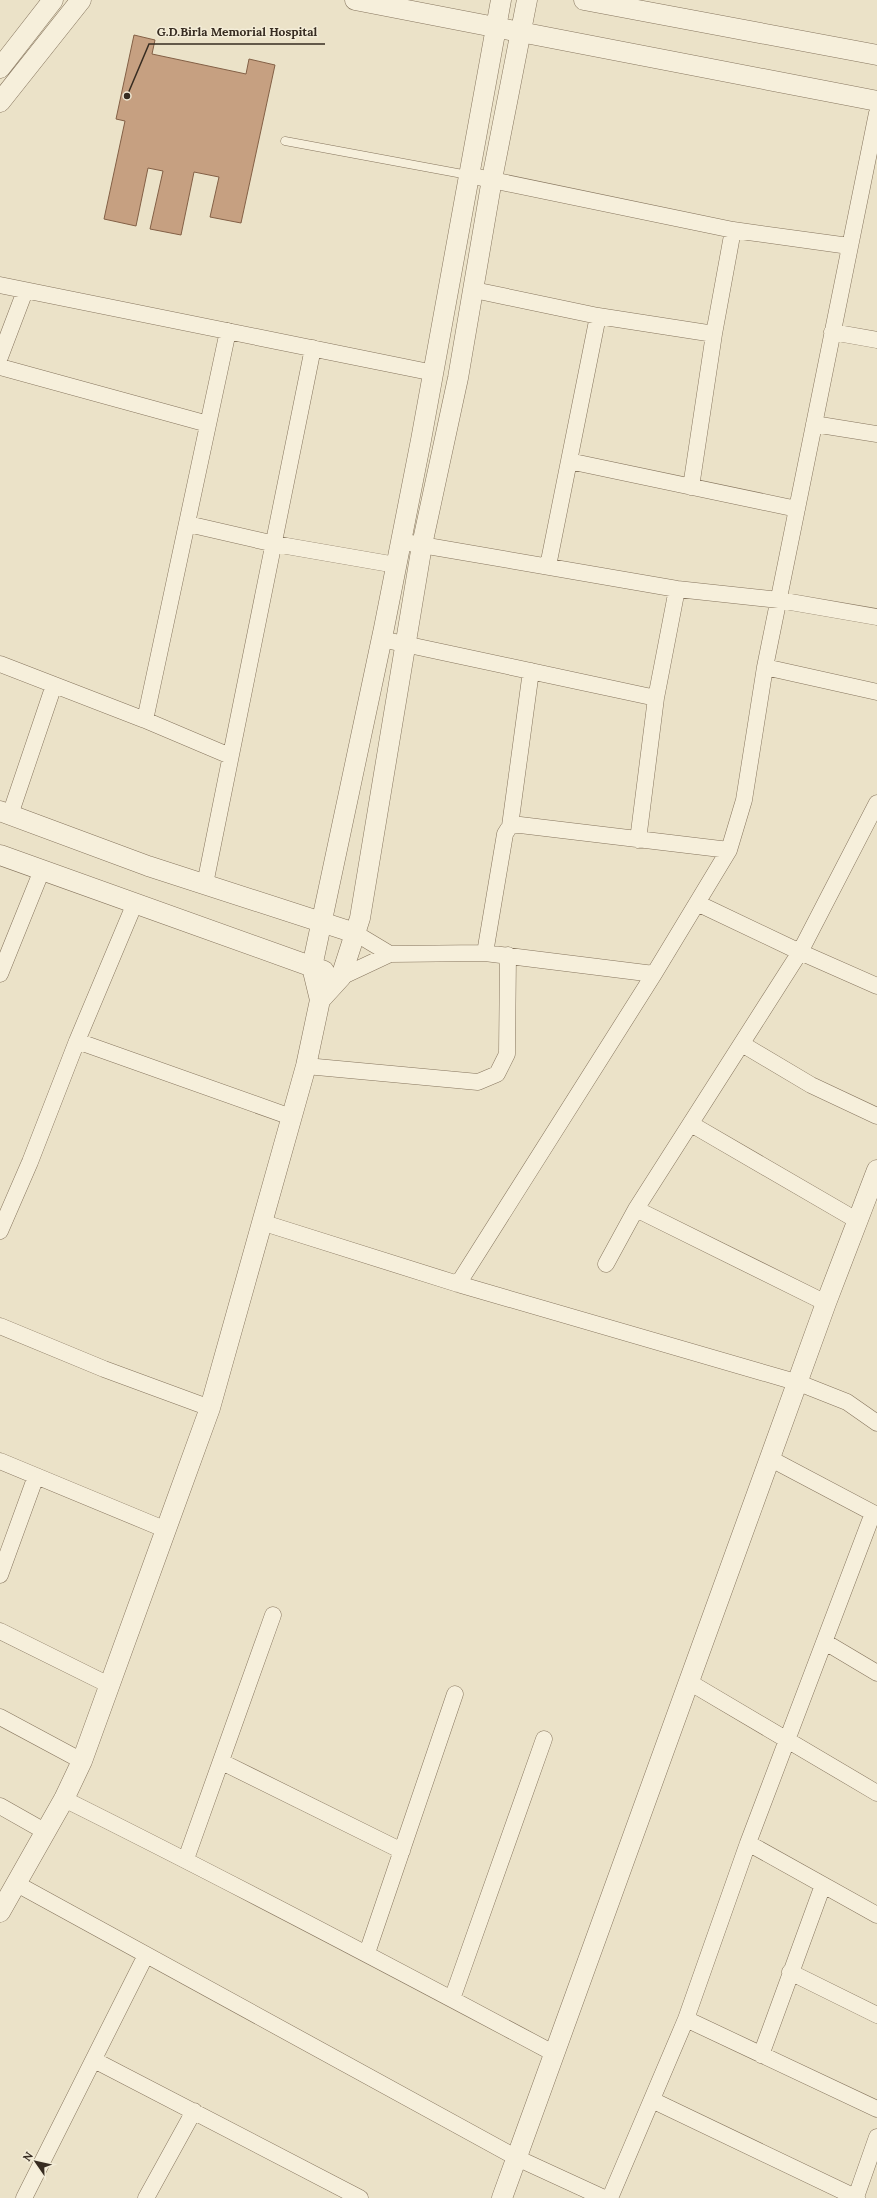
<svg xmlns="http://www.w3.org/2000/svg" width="877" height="2198" viewBox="0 0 877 2198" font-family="Lora,serif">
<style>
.building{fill:#c6a081;stroke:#836046}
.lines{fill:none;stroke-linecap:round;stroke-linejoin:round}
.service-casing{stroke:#86755e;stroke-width:9}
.minor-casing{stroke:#86755e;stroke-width:17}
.tertiary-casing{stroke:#86755e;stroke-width:21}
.service{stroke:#f6efdb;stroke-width:8}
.minor{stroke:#f6efdb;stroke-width:16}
.tertiary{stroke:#f6efdb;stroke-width:20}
.leader{fill:none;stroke:#372c21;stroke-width:1.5}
.callout-dot{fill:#372c21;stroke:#f3ecd7;stroke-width:1.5}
.callout-label{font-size:12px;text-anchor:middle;font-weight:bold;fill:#372c21;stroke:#f3ecd7;stroke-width:3;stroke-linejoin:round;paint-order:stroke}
</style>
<rect width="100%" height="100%" fill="#ebe2c8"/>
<path class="building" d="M134 35 155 40 152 54 246 74 249 59 275 65 241 223 210 217 219 177 194 172 181 235 150 229 163 171 148 168 136 226 104 219 125 121 116 119Z"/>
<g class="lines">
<defs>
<path id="service" d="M285 141 468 175"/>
<path id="minor" d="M468 175 733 230 849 246
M0 285 434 373
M474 290 598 316 548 566
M598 316 714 334 691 487
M832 332 877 340
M714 334 733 230
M0 357 25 291
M0 367 208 424
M814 424 877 434
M569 461 797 509
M188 524 275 544 396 565
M410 543 677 589 779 600 877 617
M381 639 656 698
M0 664 145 720 230 756
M765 667 877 692
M145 720 228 331
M10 815 54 685
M510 826 531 671
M638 840 656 698 677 589
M205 884 313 348
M697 903 800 952 877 986
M485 953 505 834 510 826 520 825 729 850
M390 954 485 953 654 974
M0 974 42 870
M341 977 390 954 355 933
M77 1041 291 1117
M742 1044 811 1085 877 1116
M306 1066 478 1082 497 1074 507 1054 508 955
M691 1124 858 1221
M636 1209 826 1303
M261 1222 458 1284 799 1383 847 1402 877 1423
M0 1231 30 1162 77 1041 135 903
M606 1264 636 1209 800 952 877 803
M458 1284 654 974 729 850 744 800 765 667 877 113
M0 1326 104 1369 210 1408
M771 1459 877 1515
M0 1461 164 1529
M0 1575 36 1476
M0 1631 109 1685
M825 1642 877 1673
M689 1682 877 1793
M0 1717 82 1761
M222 1762 402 1851
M64 1799C229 1881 392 1967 555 2054
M0 1806 46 1832
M748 1843 877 1915
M186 1859 273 1615
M17 1884 517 2158 604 2198
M367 1953 455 1694
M790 1972 877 2015
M452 1999 544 1739
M686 2019 877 2109
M761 2055 823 1885
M94 2060 360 2198
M652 2100 857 2198
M856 2197 877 2137
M24 2198 146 1955
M146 2198 194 2111
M610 2198 686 2019 748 1843 873 1513"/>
<path id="tertiary" d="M355 0 877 101
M584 0 877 55
M0 68 53 0
M0 102 81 0
M0 811 148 866 355 933
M0 855 324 971
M320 1000 341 977 360 918 422 545 458 378 492 179 527 0
M0 1912 64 1799 82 1761 210 1408 306 1066 320 1000 312 967 384 628 421 440 501 0
M502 2198 826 1303 877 1170"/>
</defs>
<use href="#service" class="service-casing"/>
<use href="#minor" class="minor-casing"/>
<use href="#tertiary" class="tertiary-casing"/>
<use href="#service" class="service"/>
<use href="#minor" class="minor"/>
<use href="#tertiary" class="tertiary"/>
</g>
<path class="leader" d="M127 96L149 44H325"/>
<circle class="callout-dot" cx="127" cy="96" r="4"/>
<g class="callout-label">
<text x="237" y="36">G.D.Birla Memorial Hospital</text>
</g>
<g transform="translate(36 2162) rotate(304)" stroke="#f3ecd7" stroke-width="3" paint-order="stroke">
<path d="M0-3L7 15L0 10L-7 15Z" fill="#372c21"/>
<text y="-6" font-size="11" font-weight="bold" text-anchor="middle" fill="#372c21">N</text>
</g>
</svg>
